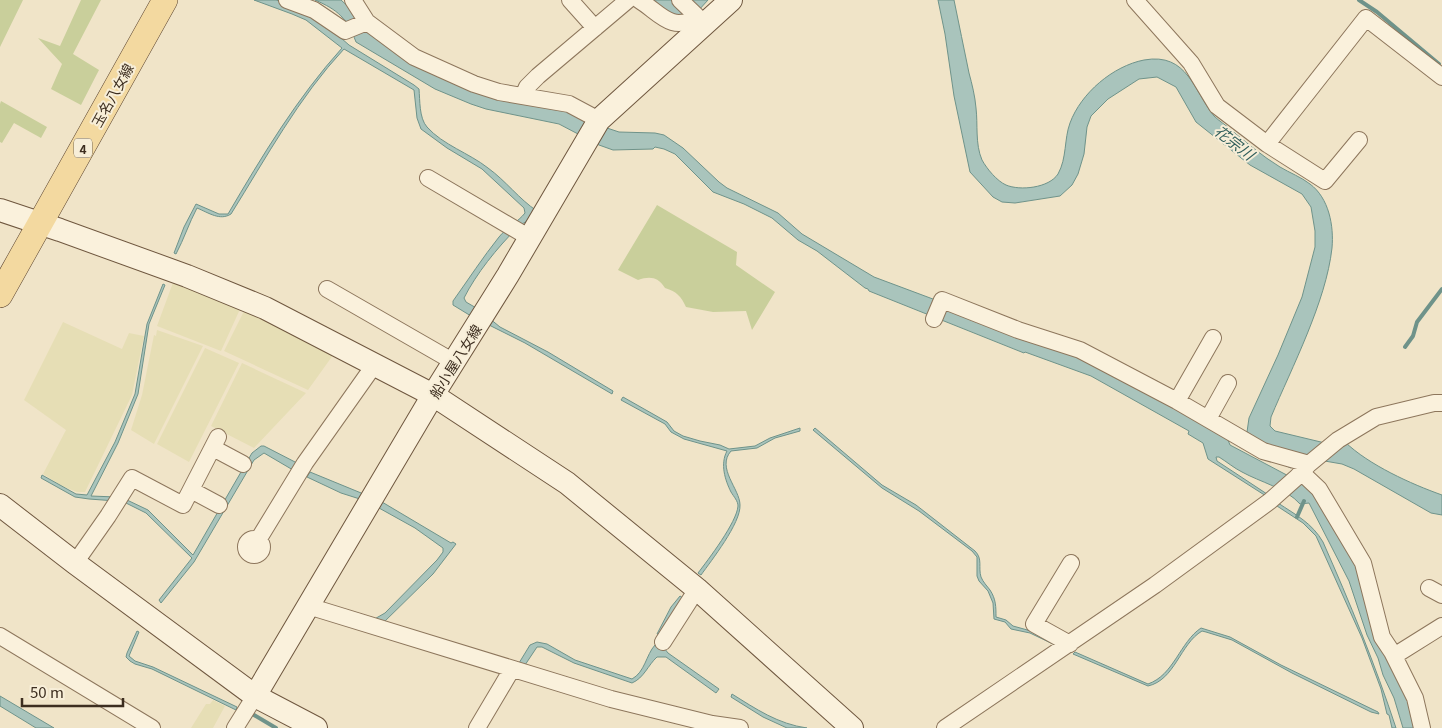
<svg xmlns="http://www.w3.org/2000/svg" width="1442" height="728" viewBox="0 0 1442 728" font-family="Georgia,'Noto Sans JP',serif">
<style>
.farmland{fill:#e6deb5}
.green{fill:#c9cf9b}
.water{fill:#a9c4bc;stroke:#6f938a}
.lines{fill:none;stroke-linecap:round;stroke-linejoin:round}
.stream{stroke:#6f938a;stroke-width:4}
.street-casing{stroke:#8d765c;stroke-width:18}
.secondary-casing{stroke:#6f573f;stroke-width:24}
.primary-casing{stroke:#5b4430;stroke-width:26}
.street{stroke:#faf1dc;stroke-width:16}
.secondary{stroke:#faf1dc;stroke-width:22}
.primary{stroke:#f3d9a0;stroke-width:25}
.labels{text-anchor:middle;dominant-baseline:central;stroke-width:4;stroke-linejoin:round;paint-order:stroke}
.shield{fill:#f7eed8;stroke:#756857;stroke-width:1}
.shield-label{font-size:12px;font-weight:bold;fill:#3d2e20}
.street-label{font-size:14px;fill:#3d2e20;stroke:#f7eed8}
.water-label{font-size:15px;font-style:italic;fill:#2f5d5a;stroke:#f7eed8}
</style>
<rect width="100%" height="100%" fill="#f0e4c8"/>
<path class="farmland" d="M174 280 241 307 221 351 157 326Z
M245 309 336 351 308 390 224 351Z
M63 322 122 349 129 333 144 336 132 395 85 492H77L62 486 43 474 66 430 24 400Z
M157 330 203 346 154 444 131 430 142 395 154 335 156 336Z
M205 348 239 363 189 462 157 444Z
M242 363 306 393 254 448 211 426Z
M213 700 225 706 213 728H191L206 704H210Z"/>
<path class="green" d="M0 0H23L0 47Z
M81 0H101L73 54 99 70 81 105 51 89 62 64 38 38 60 46Z
M1 101 47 127 41 138 14 123 2 143 0 142V104Z
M657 205 737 252 736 265 775 292 752 330 746 311 713 312 686 307C681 296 677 292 665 288 658 277 650 276 638 280L618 270Z"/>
<path class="water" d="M254 0H276L299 8 325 24 349 45 414 85 419 89C420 100 419 118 427 127 443 145 469 153 488 168 506 181 519 199 537 211 530 223 525 220 517 228 497 248 476 274 464 298L466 302 478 309 500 327 548 352 613 391 612 394 525 343 471 316 453 305V301C468 280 483 257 499 237 507 227 518 222 525 213L524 208 482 169 447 148 421 129 417 118 414 90 344 49C299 97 266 158 231 214 220 221 209 213 197 208 189 223 184 239 176 254L174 253 184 227 196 204 219 214H228C262 156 297 98 342 48L306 20 292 14Z
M315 0H341L391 46 569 109 607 128 619 132 655 133 664 135 683 148 719 182 727 188 778 213 802 234 874 277 1072 351 1292 465 1291 468 1228 440 1230 445 1298 481 1311 486 1352 548 1410 695 1418 728H1403L1394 698 1383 675 1378 658 1367 635 1349 581 1309 503 1300 504C1286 488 1260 482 1242 472 1234 468 1227 462 1219 457H1216L1217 461 1267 494 1266 496 1208 459 1203 443 1188 434 1189 431 1091 376 1025 352 1024 353 869 291 868 289 865 288 817 251 798 240 772 218 744 204 713 192 675 154 664 149 655 147 653 149 613 150 599 145 559 124 486 109 471 104 435 89 356 42C347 18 338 10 315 0Z
M649 0H708L698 11 673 19Z
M938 0H954C959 24 964 49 969 73 972 84 975 96 976 108 978 124 975 144 982 160 987 169 997 181 1006 185 1020 191 1049 188 1058 174 1067 158 1064 139 1070 123 1081 93 1113 66 1144 60 1188 52 1194 92 1214 116 1219 121 1226 125 1231 130 1247 143 1262 156 1280 167 1290 173 1301 177 1310 184 1329 198 1334 226 1332 248 1326 302 1292 367 1271 417L1270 426 1275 431 1325 443 1345 442C1369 465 1411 484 1442 495V515L1431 513 1354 469 1342 464 1313 459 1271 448 1247 432 1249 418 1278 355 1302 297 1315 247V231L1311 207 1302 194 1250 165 1196 122 1176 87 1157 77 1139 79 1108 99 1091 116 1087 127 1084 154 1078 174 1072 185 1060 196 1015 203 1002 202 993 197 970 172 954 96 945 34Z
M163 284 165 285 149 324 138 394 118 443 91 496 116 497V501L89 499 75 497 41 478 42 475 76 494 87 495 115 442 135 394 147 324Z
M623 397 667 422 674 431 683 436 700 441 720 445 729 449 755 446 770 438 800 428V431L775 438 757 448 731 451C716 468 740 489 740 505 741 523 711 561 701 575L698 573C708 560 737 522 738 506 738 501 734 497 731 492 725 480 720 464 727 451L684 439 671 432 665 424 621 400Z
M815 428 882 485 916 505 975 551C983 559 978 567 981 577 983 582 987 586 990 590 996 599 996 607 996 617L1006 620 1013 626 1031 631 1055 645 1030 633 1011 629 1005 622 994 619 993 603 988 591 979 581 977 576V557L972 551 919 511 882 488 813 430Z
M261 446H264L297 463 293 470 264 453 254 460 194 562 161 603 159 600 192 558 146 513 126 503 127 500 148 510 193 555 252 453Z
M310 472 366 495 363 500 341 493 307 477Z
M382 502 451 543 453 542 456 544 433 574 382 624 371 621 385 613 437 560 443 552V548L415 528 379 508Z
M1278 503C1296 515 1312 523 1323 542 1350 603 1375 664 1396 728H1392L1389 715 1387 714 1381 689 1362 638 1316 536 1303 523 1277 506Z
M680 596 683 598 663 636 657 634 671 607Z
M1201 628 1230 637 1281 665 1378 712 1379 714 1371 712 1292 673 1232 640 1206 632 1202 631C1180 644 1175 680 1148 686L1073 654 1075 652 1148 684C1174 675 1180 642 1201 628Z
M137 631 139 632 129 656 135 661 153 667 237 707 236 710 152 669 135 664 130 661 126 657 127 653Z
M537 642 547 644 575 660 632 679C645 672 646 655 655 645L661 644 668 653 719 689 716 693 666 657H657C648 665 644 678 632 683L574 663 542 647H537L525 665 519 663 530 645Z
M732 694C756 709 778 724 807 728H787L763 717 731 697Z
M0 696 54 728H36L0 706Z"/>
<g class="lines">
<path class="stream" d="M1359 0 1377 12 1439 64
M1405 347 1413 336 1417 322 1442 289
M1297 517 1304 501
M254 715 276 728"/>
<defs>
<path id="street" d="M287 0 314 10 345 31 367 22 414 57 474 84 499 92 569 104 599 120
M353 0 367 22
M570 0 595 28
M639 0C660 13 671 33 697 17
M680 0 704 23
M1135 0 1191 63 1217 106 1267 144 1366 18 1442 77
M523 96 527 87 538 76 628 0
M1267 144 1325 181 1359 140
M428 178 530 238
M327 289 454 362
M934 319 942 300 1018 330 1080 350 1177 401 1263 451 1309 464
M1177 401 1213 338
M1208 419 1228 383
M213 448 243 464
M1301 472 1319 489 1363 563 1382 637 1392 652 1415 698 1422 728
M191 490 219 505
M246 547a8 8 0 1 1 16 0a8 8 0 1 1-16 0Z
M258 540 305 463 375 364
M75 563 108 516 132 478 183 505 218 437
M1429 588 1442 595
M308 606 611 699 712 724 740 728
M0 636 152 728
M663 642 697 589
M1070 644 1034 624 1071 563
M1394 656 1442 626
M235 728 255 696
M477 728 512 669
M945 728 1155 585 1270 501 1297 477 1309 464 1338 440 1376 417 1434 403H1442"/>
<path id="secondary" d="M0 210 60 230 187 276 265 308 433 395 567 483 697 589 852 728
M0 505 75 563 255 696 316 728
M255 696 433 395 508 275 599 120 731 0"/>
<path id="primary" d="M0 295 165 0"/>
</defs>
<use href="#street" class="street-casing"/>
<use href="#secondary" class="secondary-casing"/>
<use href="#primary" class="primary-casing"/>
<use href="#street" class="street"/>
<use href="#secondary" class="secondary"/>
<use href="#primary" class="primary"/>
</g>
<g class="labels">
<rect class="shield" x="74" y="138.5" width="18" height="19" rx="4"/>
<g class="shield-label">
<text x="83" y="148">4</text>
</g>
<g class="street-label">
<text transform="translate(112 95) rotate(-61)">玉名八女線</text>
<text transform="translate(455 361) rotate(-58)">船小屋八女線</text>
</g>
<g class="water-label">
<text transform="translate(1235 142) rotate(38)">花宗川</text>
</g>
</g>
<path d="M22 698v8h101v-8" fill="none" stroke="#3d2e20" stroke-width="2.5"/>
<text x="30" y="698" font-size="15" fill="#3d2e20" stroke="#f7eed8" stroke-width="4" paint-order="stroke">50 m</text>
</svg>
